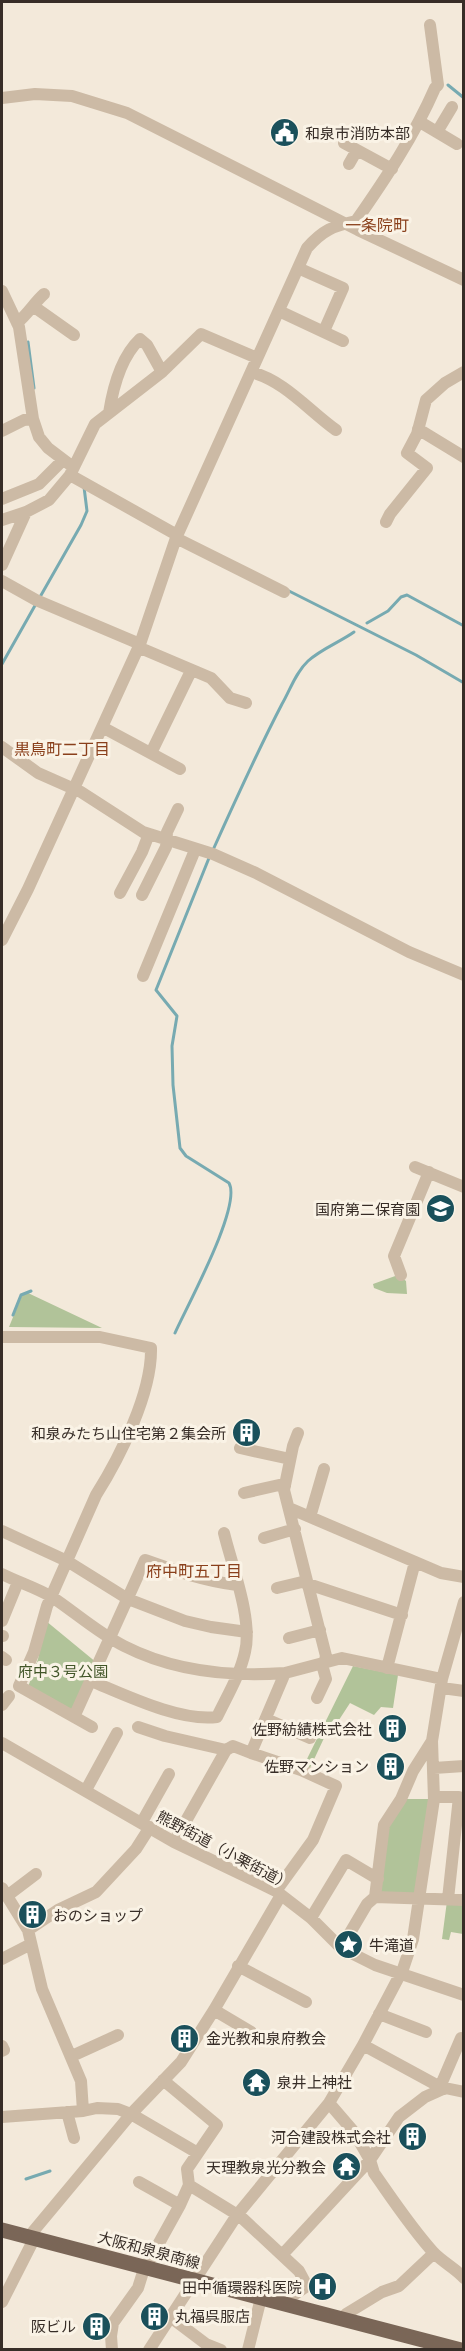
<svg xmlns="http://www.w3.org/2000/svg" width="465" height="2351" viewBox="0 0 465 2351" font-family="'Asap Condensed','Noto Sans JP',sans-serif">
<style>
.green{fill:#b1c399}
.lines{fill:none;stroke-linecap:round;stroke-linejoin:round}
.stream{stroke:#77aab1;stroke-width:3}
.minor{stroke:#ccbaa5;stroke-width:12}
.major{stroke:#7a6657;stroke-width:15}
.labels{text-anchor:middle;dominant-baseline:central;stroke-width:6;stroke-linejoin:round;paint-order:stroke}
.poi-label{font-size:15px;fill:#372d27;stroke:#faf3e6;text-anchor:end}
.park-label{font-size:15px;fill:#425629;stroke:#faf3e6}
.street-label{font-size:15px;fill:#372d27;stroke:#faf3e6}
.neighbourhood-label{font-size:16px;fill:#8a401c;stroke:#faf3e6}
</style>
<rect width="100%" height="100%" fill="#f3e9da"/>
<path class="green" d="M398 1275 406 1281 407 1294 387 1293 374 1288 373 1284Z
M28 1293 102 1328 9 1327 22 1295Z
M46 1621 97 1663 73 1714 28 1687 38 1659Z
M353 1666 398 1675 393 1708 381 1707 374 1715 350 1703 337 1723 332 1721 310 1768 304 1765Z
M405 1799H430L418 1896 380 1892 388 1828Z
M447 1901 463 1902V1934L451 1932 449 1940 442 1939Z"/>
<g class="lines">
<path class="stream" d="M448 85 464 98
M28 342 34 388
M289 591 416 655 464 683
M40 597 81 525 87 511 84 487
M367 623 388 611 401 597 407 595 464 626
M2 664 37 602
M213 850C235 801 257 752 282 704 290 690 296 672 308 661 321 649 340 642 354 632
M13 1315 21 1295 31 1291
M175 1333C187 1306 242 1206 229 1183L186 1156 180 1148 173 1085 172 1046 177 1016 156 990 209 858
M26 2179 50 2171"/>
<path class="minor" d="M2 98 35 94 72 96 127 113 358 230 464 280
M420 122 457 144
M437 132 452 107
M344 143 392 169
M349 164 357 150
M298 268 343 288 324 331
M2 291 19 327 33 419 39 437 48 448 73 467
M33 306 74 335
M279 311 343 341
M17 323C28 314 34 303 44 294
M251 372C285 381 308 410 336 430
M109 413C113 387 121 357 140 339L147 345 162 372
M418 429 464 457
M2 431 24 420 33 419
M70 475 177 535
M2 499 39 484 59 464
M2 520 26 512 49 500 70 475 95 424 162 372 201 334 257 358
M386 522 390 514 427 468 407 453 417 434 426 400 445 383 464 372
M176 538 284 592
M2 565 26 512
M2 581 36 600 140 644
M138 647 211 678 230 698 246 703
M102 727 180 769
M2 747 38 773 81 792 143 832 213 854 256 873 409 952 464 975
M151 753 191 671
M120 893 142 852 149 834
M142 895 166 847 167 832 178 809
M2 940 28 889 140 644 176 538 307 248C323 230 333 226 356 221 386 178 414 136 435 88L438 85 430 25
M143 976 195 850
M415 1167 464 1187
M401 1275 394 1256 429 1172
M2 1337H100L151 1348C152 1393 120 1457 96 1495L47 1606 34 1652 19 1686 92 1727
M298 1433 293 1446 284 1490 326 1656 323 1668 326 1679 317 1698
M240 1448 290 1459
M244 1493 279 1485 285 1486
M289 1508 441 1573 464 1577
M310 1517 324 1469
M2 1531 67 1561 128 1599 185 1621 211 1627 247 1632
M264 1538 295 1529
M2 1574C18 1582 37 1588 52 1597 76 1613 98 1633 124 1646 175 1672 230 1677 285 1673
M277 1588 302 1582 402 1615
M2 1621 18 1582
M2 1636H3
M289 1638 320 1630
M2 1657 6 1660
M387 1668 415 1562
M91 1681C125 1695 180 1722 217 1717 227 1696 240 1675 245 1652 253 1620 232 1566 224 1533
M442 1688 464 1691
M2 1705 9 1696
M74 1717 145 1560C176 1571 204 1581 237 1585
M266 1719 310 1738
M138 1727 165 1736 226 1750
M2 1743 174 1842 276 1891 311 1918 341 1948 375 1965 464 1995
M434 1768 464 1766
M86 1790 117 1733
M435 1797H459L448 1899
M142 1822 169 1774
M174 1842 226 1750 233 1746 251 1753
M2 1888 28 1930 42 1989 81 2081 83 2111
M276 1891 313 1840 336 1786 301 1770 251 1753 285 1673 342 1658 442 1679
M7 1896 36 1874
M375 1897 384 1825 401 1799 413 1771 432 1741
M311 1918 346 1860 378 1879
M28 1930 58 1910 96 1892 136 1849 150 1827
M341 1948 367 1904 375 1897 464 1900
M2 1959 31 1944
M238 1966 306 2002
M214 2010 251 2032
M379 2014 426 2032
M363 2045 444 2089
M2 2046 4 2050 2 2051
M72 2056 118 2035
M440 2087 461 2038
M464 2092 445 2088 425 2097 399 2117 370 2160 374 2173C393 2200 412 2229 434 2253 444 2263 455 2268 464 2278
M67 2112 74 2138
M2 2117 83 2111 97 2108 118 2109 131 2114 196 2152
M139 2182 180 2205
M189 2185 241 2217 299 2271 307 2286 289 2298 288 2304
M282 2255 370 2160 354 2132 329 2103
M2 2302 32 2243 31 2234 131 2114 181 2062 214 2010 281 1895
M169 2316 206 2344 221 2350
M343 2319 346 2314 382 2292 399 2286 434 2253
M112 2350 111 2336 113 2323 138 2288 143 2272 180 2205 189 2185 187 2169 217 2125 163 2080
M149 2350 237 2215 329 2103 363 2045 403 1969 413 1939 434 1799 432 1741 442 1679 464 1602
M248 2350 261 2298"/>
<path class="major" d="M2 2230 461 2350"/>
</g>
<defs>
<symbol id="civic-disc" viewBox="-11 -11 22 22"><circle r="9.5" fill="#1a505b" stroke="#faf3e6"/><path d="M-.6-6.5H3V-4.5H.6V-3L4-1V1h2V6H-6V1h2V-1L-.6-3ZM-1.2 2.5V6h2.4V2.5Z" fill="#fff"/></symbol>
<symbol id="school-disc" viewBox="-11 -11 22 22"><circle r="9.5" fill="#1a505b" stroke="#faf3e6"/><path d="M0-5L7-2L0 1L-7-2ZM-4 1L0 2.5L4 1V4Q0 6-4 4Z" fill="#fff"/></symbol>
<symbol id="building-disc" viewBox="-11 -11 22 22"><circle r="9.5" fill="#1a505b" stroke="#faf3e6"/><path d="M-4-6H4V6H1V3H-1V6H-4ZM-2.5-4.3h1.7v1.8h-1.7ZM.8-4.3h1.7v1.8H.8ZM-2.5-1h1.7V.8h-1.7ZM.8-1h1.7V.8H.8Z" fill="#fff"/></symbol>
<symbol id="sight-disc" viewBox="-11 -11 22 22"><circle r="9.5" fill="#1a505b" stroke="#faf3e6"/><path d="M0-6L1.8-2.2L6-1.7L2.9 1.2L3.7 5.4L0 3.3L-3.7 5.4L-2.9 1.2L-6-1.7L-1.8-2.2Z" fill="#fff"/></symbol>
<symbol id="temple-disc" viewBox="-11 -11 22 22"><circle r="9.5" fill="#1a505b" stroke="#faf3e6"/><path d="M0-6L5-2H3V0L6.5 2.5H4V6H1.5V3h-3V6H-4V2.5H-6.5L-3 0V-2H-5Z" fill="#fff"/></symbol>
<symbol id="hospital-disc" viewBox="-11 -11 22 22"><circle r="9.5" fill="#1a505b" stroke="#faf3e6"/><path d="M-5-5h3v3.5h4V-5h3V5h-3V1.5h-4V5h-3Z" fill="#fff"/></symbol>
</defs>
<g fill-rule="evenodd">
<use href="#civic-disc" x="268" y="116" width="33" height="33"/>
<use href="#school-disc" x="424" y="1192" width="33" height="33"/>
<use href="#building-disc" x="230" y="1416" width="33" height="33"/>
<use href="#building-disc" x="376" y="1712" width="33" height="33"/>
<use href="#building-disc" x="374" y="1750" width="33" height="33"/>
<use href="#building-disc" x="16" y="1898" width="33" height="33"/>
<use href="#sight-disc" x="332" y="1928" width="33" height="33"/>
<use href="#building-disc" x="168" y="2022" width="33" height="33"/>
<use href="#temple-disc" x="240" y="2066" width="33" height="33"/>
<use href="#building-disc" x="396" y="2120" width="33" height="33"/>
<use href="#temple-disc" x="330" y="2150" width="33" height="33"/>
<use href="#hospital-disc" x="306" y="2270" width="33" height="33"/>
<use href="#building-disc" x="138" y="2300" width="33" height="33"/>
<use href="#building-disc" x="80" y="2310" width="33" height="33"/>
</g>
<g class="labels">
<g class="poi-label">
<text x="305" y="133" text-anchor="start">和泉市消防本部</text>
<text x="420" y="1209">国府第二保育園</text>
<text x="226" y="1433">和泉みたち山住宅第２集会所</text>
<text x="372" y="1729">佐野紡績株式会社</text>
<text x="369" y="1766">佐野マンション</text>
<text x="53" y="1915" text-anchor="start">おのショップ</text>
<text x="369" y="1945" text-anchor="start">牛滝道</text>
<text x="206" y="2038" text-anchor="start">金光教和泉府教会</text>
<text x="277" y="2082" text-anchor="start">泉井上神社</text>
<text x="391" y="2137">河合建設株式会社</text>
<text x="326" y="2167">天理教泉光分教会</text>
<text x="302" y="2287">田中循環器科医院</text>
<text x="175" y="2316" text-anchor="start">丸福呉服店</text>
<text x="76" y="2326">阪ビル</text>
</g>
<g class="park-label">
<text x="63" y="1671">府中３号公園</text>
</g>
<g class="street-label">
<text transform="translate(224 1850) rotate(28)">熊野街道（小栗街道）</text>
<text transform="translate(149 2250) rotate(15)">大阪和泉泉南線</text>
</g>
<g class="neighbourhood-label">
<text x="377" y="225">一条院町</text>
<text x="62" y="749">黒鳥町二丁目</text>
<text x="194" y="1571">府中町五丁目</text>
</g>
</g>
<rect width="465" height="2351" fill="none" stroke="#372d27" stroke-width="6"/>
</svg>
